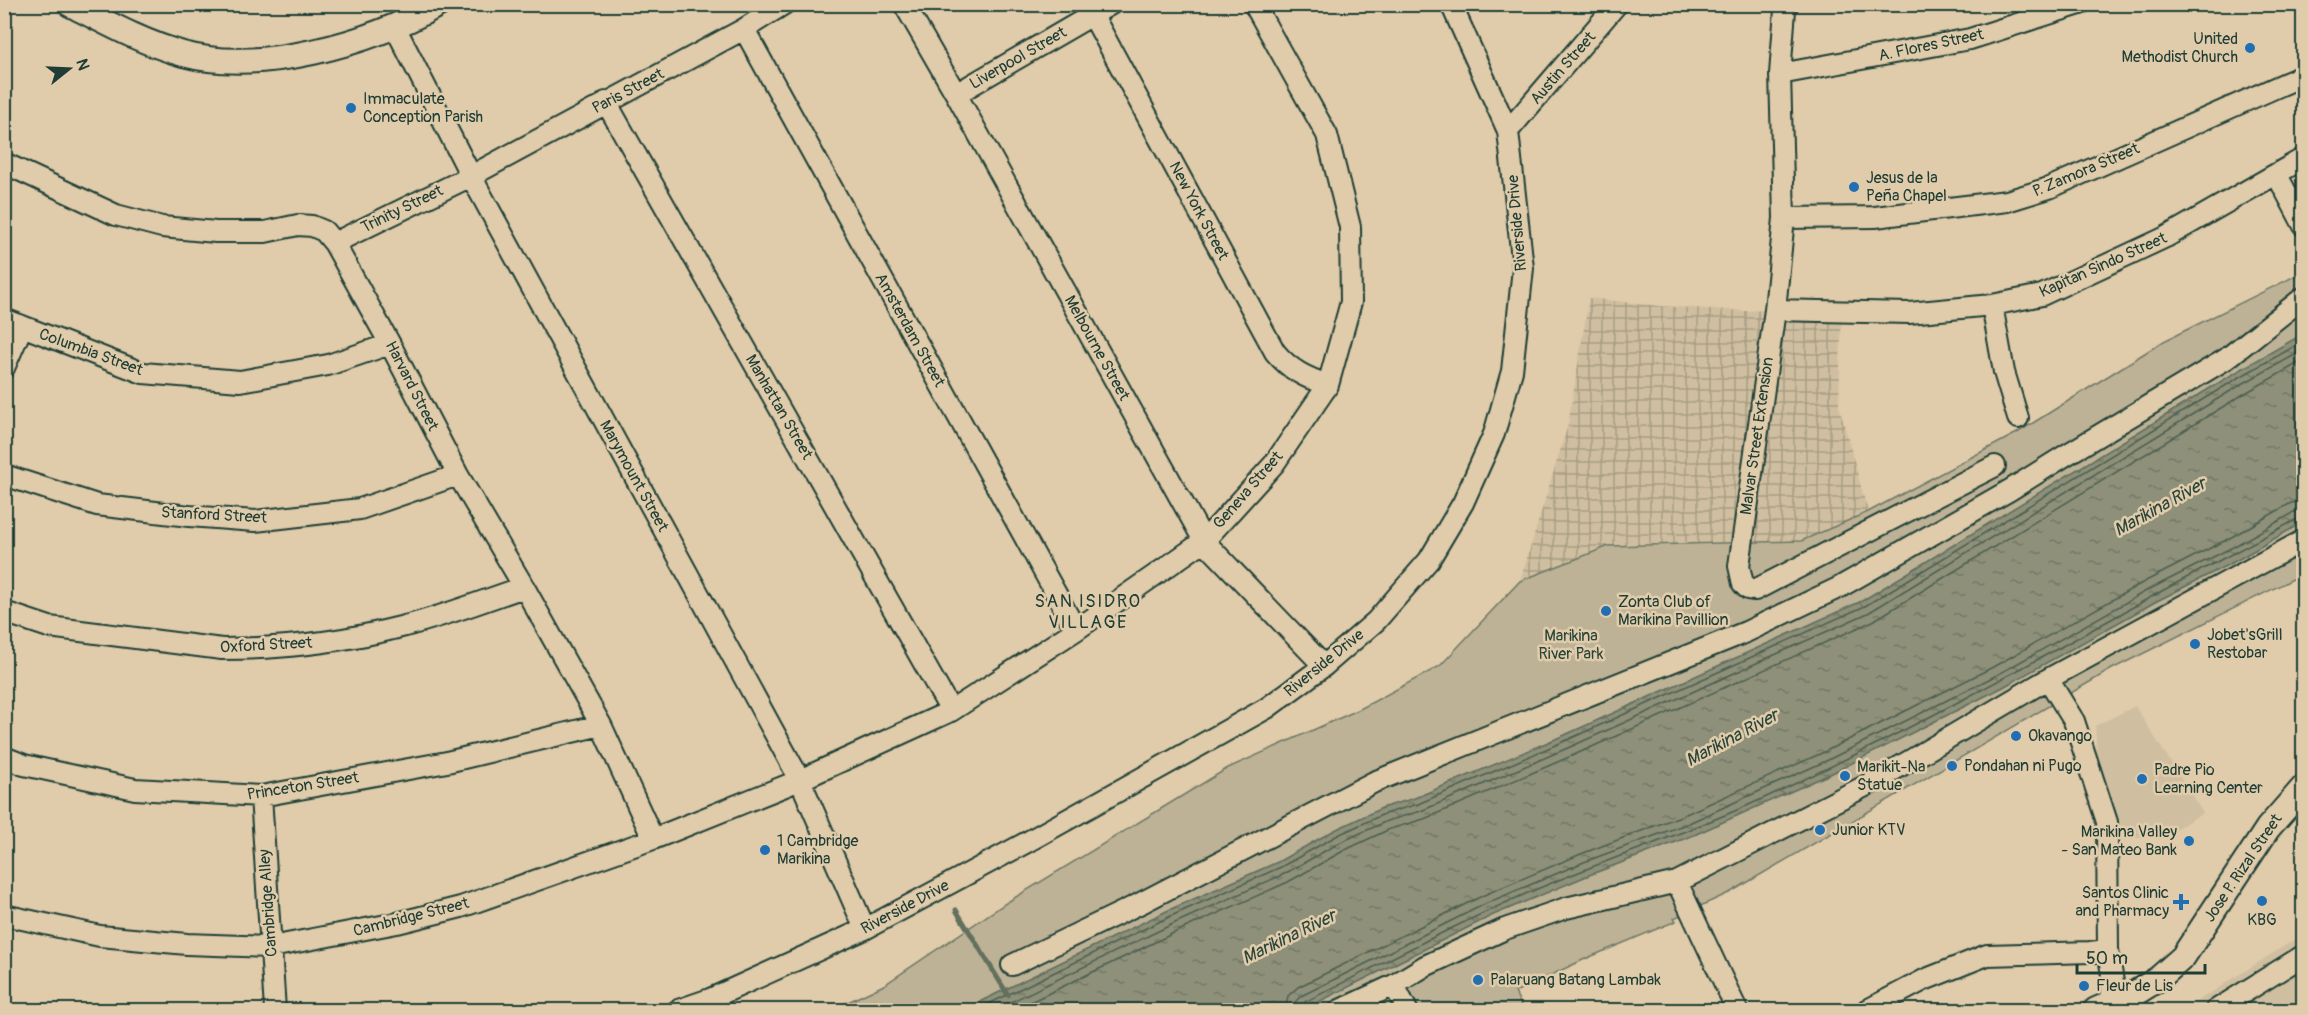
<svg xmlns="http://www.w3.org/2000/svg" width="2308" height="1015" viewBox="0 0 2308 1015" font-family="Pangolin,sans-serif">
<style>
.built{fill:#cfbfa0}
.industrial{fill:url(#industrial-grid)}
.park{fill:#bdb296;stroke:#6e7865;stroke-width:1.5}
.water{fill:url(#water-ripples);stroke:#626f5d;stroke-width:1.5}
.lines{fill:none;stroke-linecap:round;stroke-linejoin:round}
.shore{stroke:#4b5e50;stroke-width:1.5}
.stream{stroke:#626f5d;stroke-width:5}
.minor-casing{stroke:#1f3d34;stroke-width:24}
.tertiary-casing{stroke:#1f3d34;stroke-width:28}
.minor{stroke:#e0ccab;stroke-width:20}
.tertiary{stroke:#e0ccab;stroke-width:24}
.poi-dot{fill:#1f6fb2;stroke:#e0ccab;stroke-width:2}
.labels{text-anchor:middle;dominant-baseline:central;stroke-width:5;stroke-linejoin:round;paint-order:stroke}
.poi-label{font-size:16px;fill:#1f3d34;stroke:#e0ccab;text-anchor:start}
.street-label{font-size:16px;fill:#1f3d34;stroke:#e0ccab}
.park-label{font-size:16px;fill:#274339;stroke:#e0ccab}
.water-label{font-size:18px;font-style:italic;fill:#2a453b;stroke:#e0ccab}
.neighbourhood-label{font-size:18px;letter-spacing:1.5px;fill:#1f3d34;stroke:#e0ccab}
</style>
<defs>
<pattern id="industrial-grid" width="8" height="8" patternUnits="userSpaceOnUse" patternTransform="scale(1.5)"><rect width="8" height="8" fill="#cfbfa0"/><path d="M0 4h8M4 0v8" fill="none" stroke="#a79c83"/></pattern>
<pattern id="water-ripples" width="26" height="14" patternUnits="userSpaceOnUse" patternTransform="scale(1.5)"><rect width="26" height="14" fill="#8e9079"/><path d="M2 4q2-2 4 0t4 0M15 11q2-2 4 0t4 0" fill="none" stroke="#737764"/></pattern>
</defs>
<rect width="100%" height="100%" fill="#e0ccab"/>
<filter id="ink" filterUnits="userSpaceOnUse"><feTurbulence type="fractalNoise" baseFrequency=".0167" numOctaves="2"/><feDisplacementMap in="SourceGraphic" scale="12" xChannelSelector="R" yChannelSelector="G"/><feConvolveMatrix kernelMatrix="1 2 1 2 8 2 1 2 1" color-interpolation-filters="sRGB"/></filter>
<g filter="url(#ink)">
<path class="built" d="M2135 706 2203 813 2165 835 2119 840 2117 818 2098 767 2095 726Z
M2303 935V1010H2183L2300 936Z"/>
<path class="industrial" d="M1589 298 1660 306 1746 311 1842 302 1839 406 1868 512 1801 541 1609 546 1520 581 1568 425Z"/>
<path class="park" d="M2303 272V334L2235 373 1862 601 1565 735 1415 798 1382 808 1335 830 1278 862 1169 910 963 1010H831L884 985 1006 903 1228 768 1360 709 1440 666 1520 581 1609 546 1801 541 1868 512 2017 433 2164 341Z
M2303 522V574L2112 669 1731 892 1674 918 1676 921 1585 959 1515 992 1523 1010H1302L1493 915 1589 875 1694 835 1832 773 2003 687 2155 602 2239 559Z"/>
<path class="water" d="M2303 334V522L2239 559 2155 602 2003 687 1832 773 1694 835 1589 875 1493 915 1302 1010H963L1169 910 1278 862 1335 830 1382 808 1415 798 1565 735 1862 601 2235 373Z"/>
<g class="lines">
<path class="shore" d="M976 1010 1171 916 1281 867 1338 835 1384 814 1418 804 1567 740 1865 606 2238 378 2304 341
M994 1010 1175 923 1284 874 1341 842 1387 821 1421 811 1570 747 1868 613 2242 384 2304 350
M1014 1010 1178 931 1288 882 1345 850 1390 829 1424 819 1574 755 1873 621 2247 392 2304 360
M1285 1010 1288 996 1298 987 1484 895 1581 854 1686 814 1822 753 1993 667 2144 582 2228 539 2291 503 2304 501
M1294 1010 1295 1002 1301 996 1487 903 1584 862 1689 823 1826 761 1997 675 2148 590 2233 547 2295 512 2304 510
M1301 1010 1305 1002C1379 965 1453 925 1530 892 1606 859 1686 834 1762 799 1895 738 2024 668 2151 597 2200 570 2250 545 2299 518H2304"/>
<path class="stream" d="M956 910 1008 995"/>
<defs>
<path id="minor" d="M904 4 956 94 1204 541 1324 666
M1788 4 1785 10 1780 74 1784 218 1775 310 1739 566 1743 584 1748 589 1755 590 1995 466
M1092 14 1275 352C1290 370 1306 378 1328 385
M395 27 471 176 800 780 865 929
M744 29 1076 630
M1780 74 1970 39 2080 4
M956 94 1111 4
M606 102 951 711
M1508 131 1617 4
M4 163 116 215 162 227 216 232H265L298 225 312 226 324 231 334 243 390 344 458 475 524 587 601 725 653 839
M2277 175 2304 226
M1784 218 1875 217 2007 201 2049 188 2304 75
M334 243 471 176 744 29 784 4
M1992 305 2004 372 2018 418
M1775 310 1909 313 1992 305 2042 295 2166 237 2304 158
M4 319 143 373 240 381 328 365 390 344
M4 368 22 327
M4 475 97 505 189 516 255 521 360 509 458 475
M4 612 49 627 222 649C283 649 346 641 405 626 445 616 485 600 524 587
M2048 679 2074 721 2107 822 2108 950 2113 982 2110 1005 2112 1010
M4 757 24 765 135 789 261 796 447 762 601 725
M261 796 275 1010
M1677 882 1737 1010
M4 915 100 936 187 944 271 947 397 923 461 907 653 839 800 780 951 711 1076 630 1204 541 1274 464 1328 385 1351 302 1350 227 1327 135 1254 4
M1012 965 1139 904 1374 782 1746 632 1840 587 2010 490 2066 455 2226 359 2304 297
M1394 985 1407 1010
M678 1010 710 999 865 929 1029 841 1267 708 1324 666 1376 621 1429 560 1463 503 1494 434 1512 371 1523 268 1508 131 1451 4
M1340 1010 1394 985 1425 966 1505 929 1566 908 1677 882 1877 780 2048 679 2304 540
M1867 1010 1924 980 1987 955 2090 952 2108 950
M2216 1010 2304 955"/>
<path id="tertiary" d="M70 4C107 23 143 43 183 54 260 75 372 43 439 4
M2096 1010 2137 992 2158 979 2183 957 2268 828 2304 787"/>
</defs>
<use href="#minor" class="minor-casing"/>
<use href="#tertiary" class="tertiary-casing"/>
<use href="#minor" class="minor"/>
<use href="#tertiary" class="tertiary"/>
</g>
</g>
<g class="poi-dot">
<circle cx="2250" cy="48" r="6"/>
<circle cx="351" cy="108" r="6"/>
<circle cx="1854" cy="187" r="6"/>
<circle cx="1606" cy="611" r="6"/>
<circle cx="2195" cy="644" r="6"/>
<circle cx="2016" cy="736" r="6"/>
<circle cx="1952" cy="766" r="6"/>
<circle cx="1845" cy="776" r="6"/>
<circle cx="2142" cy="779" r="6"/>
<circle cx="1820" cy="830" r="6"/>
<circle cx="2189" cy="841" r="6"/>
<circle cx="765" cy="850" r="6"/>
<circle cx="2262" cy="901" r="6"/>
<path d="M2178 893h6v6h6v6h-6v6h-6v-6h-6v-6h6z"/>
<circle cx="1478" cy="980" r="6"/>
<circle cx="2084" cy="986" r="6"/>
</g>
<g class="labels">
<g class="poi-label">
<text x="2238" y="39" text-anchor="end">United<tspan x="2238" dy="18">Methodist Church</tspan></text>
<text x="363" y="99">Immaculate<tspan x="363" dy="18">Conception Parish</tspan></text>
<text x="1866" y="178">Jesus de la<tspan x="1866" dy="18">Peña Chapel</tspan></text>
<text x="1618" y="602">Zonta Club of<tspan x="1618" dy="18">Marikina Pavillion</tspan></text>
<text x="2207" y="635">Jobet'sGrill<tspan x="2207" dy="18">Restobar</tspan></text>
<text x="2028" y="736">Okavango</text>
<text x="1964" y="766">Pondahan ni Pugo</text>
<text x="1857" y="767">Marikit-Na<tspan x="1857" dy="18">Statue</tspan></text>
<text x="2154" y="770">Padre Pio<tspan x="2154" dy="18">Learning Center</tspan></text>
<text x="1832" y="830">Junior KTV</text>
<text x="2177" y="832" text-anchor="end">Marikina Valley<tspan x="2177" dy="18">- San Mateo Bank</tspan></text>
<text x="777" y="841">1 Cambridge<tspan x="777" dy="18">Marikina</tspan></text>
<text x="2169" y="893" text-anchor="end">Santos Clinic<tspan x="2169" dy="18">and Pharmacy</tspan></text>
<text x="2262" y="920" text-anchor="middle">KBG</text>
<text x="1490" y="980">Palaruang Batang Lambak</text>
<text x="2096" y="986">Fleur de Lis</text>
</g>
<g class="street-label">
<text transform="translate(1931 45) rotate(-12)">A. Flores Street</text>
<text transform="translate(1018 58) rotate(-30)">Liverpool Street</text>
<text transform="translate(1563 68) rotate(-49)">Austin Street</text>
<text transform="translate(628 91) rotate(-28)">Paris Street</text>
<text transform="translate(2086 170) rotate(-23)">P. Zamora Street</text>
<text transform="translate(402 209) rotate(-26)">Trinity Street</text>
<text transform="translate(1199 211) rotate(62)">New York Street</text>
<text transform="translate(1517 223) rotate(-95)">Riverside Drive</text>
<text transform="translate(2103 265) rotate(-24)">Kapitan Sindo Street</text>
<text transform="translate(910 330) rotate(61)">Amsterdam Street</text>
<text transform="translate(1097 348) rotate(61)">Melbourne Street</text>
<text transform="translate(91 352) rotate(20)">Columbia Street</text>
<text transform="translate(412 386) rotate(63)">Harvard Street</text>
<text transform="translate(779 407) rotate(60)">Manhattan Street</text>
<text transform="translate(1757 436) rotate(-82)">Malvar Street Extension</text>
<text transform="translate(634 476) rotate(61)">Marymount Street</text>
<text transform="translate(1248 490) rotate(-49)">Geneva Street</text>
<text transform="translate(214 515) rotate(3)">Stanford Street</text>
<text transform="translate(266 645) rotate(-3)">Oxford Street</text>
<text transform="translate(1324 663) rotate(-39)">Riverside Drive</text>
<text transform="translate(303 786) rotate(-9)">Princeton Street</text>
<text transform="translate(2243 868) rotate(-56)">Jose P. Rizal Street</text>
<text transform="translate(268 903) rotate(-94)">Cambridge Alley</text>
<text transform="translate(905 907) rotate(-28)">Riverside Drive</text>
<text transform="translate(411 917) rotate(-14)">Cambridge Street</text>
</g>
<g class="park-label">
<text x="1571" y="636">Marikina<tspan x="1571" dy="18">River Park</tspan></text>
</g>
<g class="water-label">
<text transform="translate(2160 507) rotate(-29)">Marikina River</text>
<text transform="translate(1732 738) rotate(-28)">Marikina River</text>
<text transform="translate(1289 937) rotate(-26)">Marikina River</text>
</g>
<g class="neighbourhood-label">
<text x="1088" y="601">SAN ISIDRO<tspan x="1088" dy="21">VILLAGE</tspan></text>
</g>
</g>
<rect width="2308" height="1015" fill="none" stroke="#e0ccab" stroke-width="24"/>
<rect x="12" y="12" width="2284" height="991" fill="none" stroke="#1f3d34" stroke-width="2" filter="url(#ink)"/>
<g transform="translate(69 69) rotate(72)" stroke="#e0ccab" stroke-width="4.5" paint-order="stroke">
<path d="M0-4.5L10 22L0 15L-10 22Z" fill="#1f3d34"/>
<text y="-9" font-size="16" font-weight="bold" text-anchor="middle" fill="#1f3d34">N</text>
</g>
<path d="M2077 964v9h128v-9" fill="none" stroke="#1f3d34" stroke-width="3"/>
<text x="2086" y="964" font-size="18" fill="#1f3d34" stroke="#e0ccab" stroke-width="4.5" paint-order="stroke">50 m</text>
</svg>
